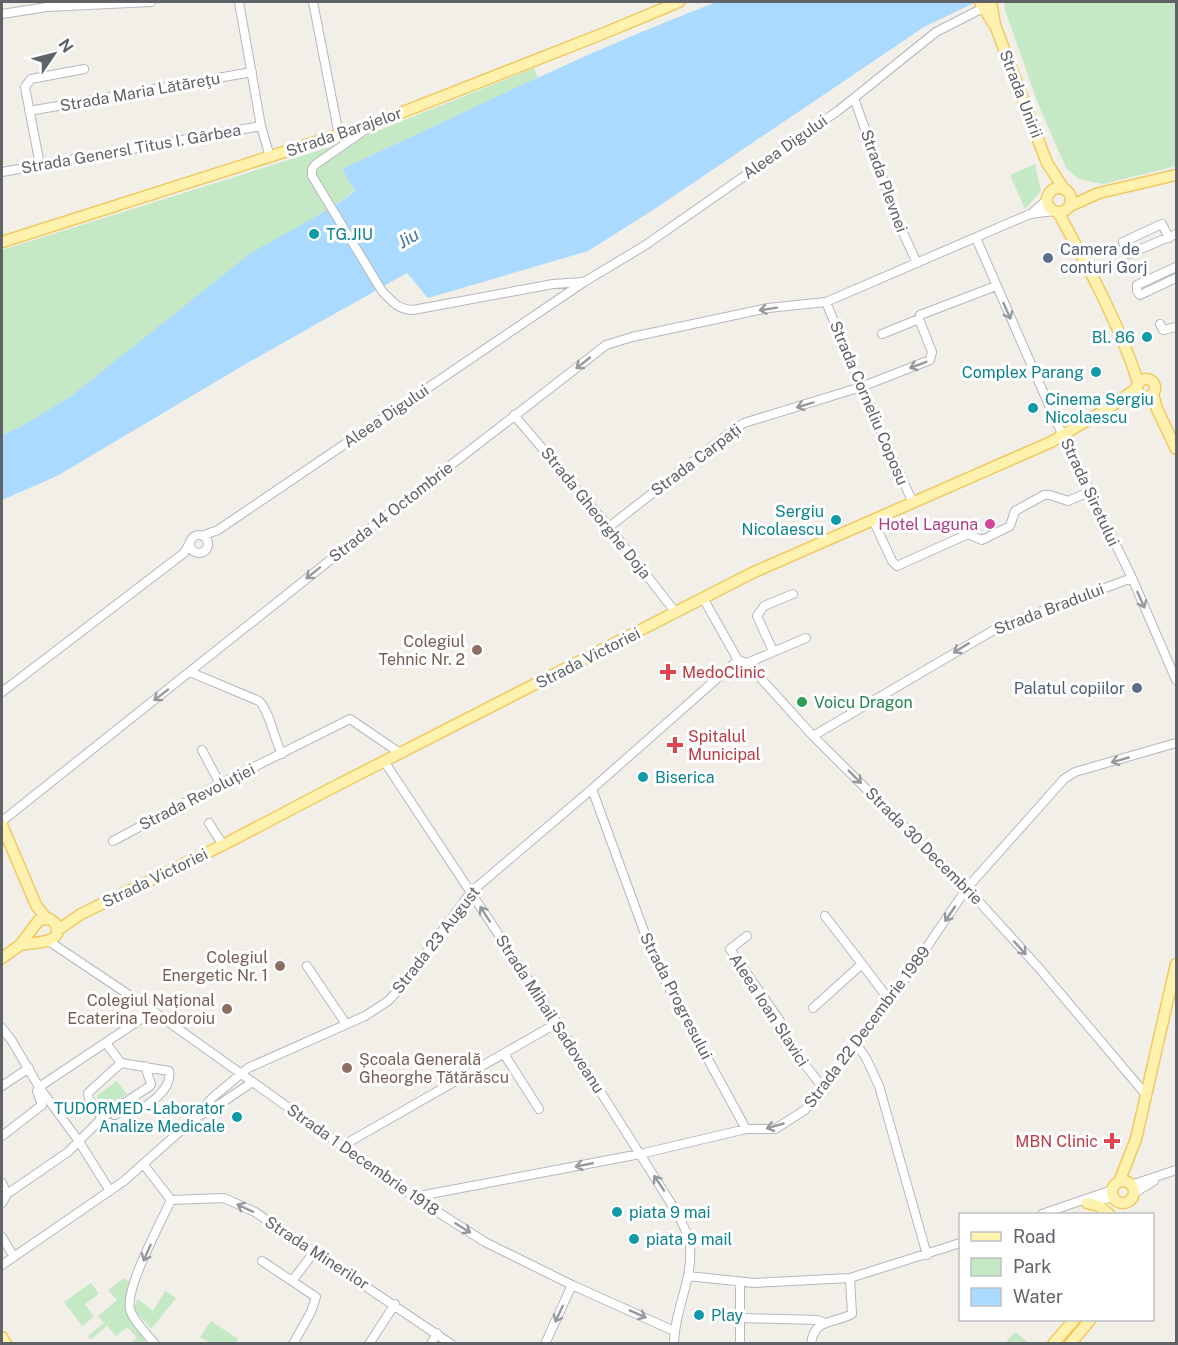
<svg xmlns="http://www.w3.org/2000/svg" width="1178" height="1345" viewBox="0 0 1178 1345" font-family="'Public Sans',sans-serif">
<style>
.green{fill:#c5e8c5}
.water{fill:#aadaff}
.lines{fill:none;stroke-linecap:round;stroke-linejoin:round}
.minor-casing{stroke:#b5b8bc;stroke-width:10}
.major-casing{stroke:#f2c960;stroke-width:13}
.minor{stroke:#fff;stroke-width:8}
.major{stroke:#fff2af;stroke-width:10}
.oneway{stroke:#979a9d}
.culture-dot{fill:#0f9aa8;stroke:#fff;stroke-width:2}
.service-dot{fill:#5c6f8a;stroke:#fff;stroke-width:2}
.hotel-dot{fill:#d1479c;stroke:#fff;stroke-width:2}
.education-dot{fill:#8d6e63;stroke:#fff;stroke-width:2}
.health-dot{fill:#e0444e;stroke:#fff;stroke-width:2}
.leisure-dot{fill:#2e9e5b;stroke:#fff;stroke-width:2}
.labels{text-anchor:middle;dominant-baseline:central;stroke-width:6;stroke-linejoin:round;paint-order:stroke}
.street-label{font-size:16px;fill:#5f6368;stroke:#fff}
.culture-label{font-size:16px;fill:#0d838f;stroke:#fff;text-anchor:start}
.service-label{font-size:16px;fill:#4e5e75;stroke:#fff;text-anchor:start}
.hotel-label{font-size:16px;fill:#b23c85;stroke:#fff;text-anchor:end}
.education-label{font-size:16px;fill:#785e54;stroke:#fff;text-anchor:end}
.health-label{font-size:16px;fill:#be3a42;stroke:#fff;text-anchor:start}
.leisure-label{font-size:16px;fill:#27864d;stroke:#fff;text-anchor:start}
.water-label{font-size:18px;font-style:italic;fill:#4174aa;stroke:#fff}
</style>
<rect width="100%" height="100%" fill="#f1efe8"/>
<path class="green" d="M1004 2H1176V166L1103 184 1079 179 1066 168 1037 101 1005 10Z
M534 68 538 78 342 169 355 190 333 207 295 230 70 397 18 428 2 435V250L365 136Z
M1035 164 1041 191 1025 209 1010 175Z
M117 1081 127 1094 106 1109 96 1096Z
M124 1278 131 1283 128 1298 148 1338 141 1343H131L137 1338 127 1327 116 1336 107 1326 90 1340 88 1336 104 1323 98 1316 117 1300 108 1290Z
M91 1283 99 1294 85 1304 94 1317 82 1326 64 1302Z
M165 1291 176 1298 151 1329 133 1308 138 1299 153 1311Z
M211 1321 238 1339 235 1343H210L200 1337Z
M1015 1332 1029 1343H1005Z"/>
<path class="water" d="M717 2H976L924 27 653 210 588 251 428 298 407 273 249 362 57 476 2 500V435L18 428 70 397 251 253 333 207 355 191 342 169C466 112 589 50 717 2Z"/>
<g class="lines">
<defs>
<path id="minor" d="M239 2 261 126 270 157
M313 2 339 135
M2 14 47 7 151 2
M854 98 898 222 917 263
M29 111 252 72
M368 128 316 164 312 169V176L382 291C393 302 397 309 413 310L553 284 583 282
M40 165 25 87 31 79 84 69
M2 172 261 126
M1031 214 1048 199
M976 238 1055 419 1132 578 1176 680
M1169 238 1162 224 1123 242 1129 254 1176 234
M1176 267 1137 285V291L1140 295 1176 278
M826 302 861 387 913 503
M1160 324 1163 330 1176 327
M882 334 919 319
M514 415 609 527 676 613
M873 520 892 561 897 566 968 534 982 540 1010 526 1015 511 1044 495H1050L1068 501 1089 492
M609 527 736 428 744 423 861 387 930 360 932 352 919 319 920 315 996 286
M190 544a9 9 0 1 1 18 0a9 9 0 1 1-18 0Z
M204 535 218 530 584 282 644 246 839 110 936 32 983 8
M703 598 738 660 747 663 813 736 972 894 1039 968 1147 1096
M773 651 757 616 764 606 793 594
M747 663 806 638
M190 672 259 701C270 712 274 739 282 754
M2 692 184 553 189 544
M813 736 999 627 1132 578
M202 750 220 784
M384 761 557 1023 679 1216C683 1225 689 1236 690 1247 693 1280 674 1311 674 1344
M592 789 656 964 746 1129
M2 821 398 506 606 345 632 337 768 308 826 302 1030 214 1054 211
M209 823 223 845
M113 841 220 784 350 719 400 753
M825 916 862 964
M747 936 730 949 780 1021V1032L823 1088
M50 942 153 1011 414 1197 485 1242 572 1285 674 1331
M307 966 346 1024
M813 1008 862 964 890 1001
M2 1028 12 1041 39 1087 78 1140 110 1191
M857 1045 866 1058 879 1086 927 1255
M504 1054 539 1109
M121 1063 88 1093 89 1099 102 1118 150 1086 151 1084 145 1066
M2 1086 29 1068
M199 1116 220 1104 251 1083
M2 1136 42 1105 37 1091 39 1087 153 1011
M342 1146 557 1023
M144 1165 171 1200
M2 1183 7 1194
M1131 1185 1176 1170
M1134 1193 1154 1181
M414 1197 640 1154 746 1129H775L805 1110 890 1001 967 888 1064 779 1075 772 1176 743
M171 1200 224 1198 255 1212 451 1344
M2 1203 7 1194 68 1152 102 1118 111 1124H118C134 1113 174 1094 169 1071L121 1063 106 1043
M1088 1203 1113 1197
M1042 1214 1112 1190
M2 1237 14 1257
M262 1261 292 1281
M2 1265 124 1181 196 1117 212 1098 248 1068 365 1016 388 1001 401 987 471 892 592 789 738 660
M688 1276 754 1283 850 1278 960 1243
M739 1318 818 1320 825 1323
M155 1344C147 1334 133 1321 130 1309 125 1288 161 1222 171 1200
M293 1344 311 1312 316 1297 292 1281 315 1251
M369 1344 395 1304
M431 1344 437 1333
M545 1344 572 1285
M740 1344V1282
M811 1344C814 1318 833 1324 852 1314L850 1278"/>
<path id="major" d="M980 2 993 23
M991 2 995 25 1047 163 1064 189
M1047 200a12 12 0 1 1 24 0a12 12 0 1 1-24 0Z
M1070 206 1099 193 1176 175
M1058 212C1088 267 1119 323 1138 382
M2 242 375 123 602 34 679 2
M1137 388a9 9 0 1 1 18 0a9 9 0 1 1-18 0Z
M1153 394 1157 409 1176 449
M2 825 36 905 46 918
M58 930 81 914 223 845 326 791 752 573 1051 442 1110 407 1137 388
M2 958 20 945 39 920 50 919 56 924 57 934C51 944 33 942 20 945
M1112 1192a11 11 0 1 1 22 0a11 11 0 1 1-22 0Z
M1119 1182 1136 1139 1176 964
M1087 1203 1099 1206 1109 1214
M2 1337 6 1344
M1053 1344 1074 1320
M1070 1344 1090 1320"/>
</defs>
<use href="#minor" class="minor-casing"/>
<use href="#major" class="major-casing"/>
<use href="#minor" class="minor"/>
<use href="#major" class="major"/>
</g>
<defs><path id="oneway-shaft" d="M-6 0H5M1.5-3L5.5 0L1.5 3" fill="none" stroke-width="1.6" stroke-linecap="round" stroke-linejoin="round" transform="scale(1.5)"/></defs>
<g class="oneway">
<use href="#oneway-shaft" transform="translate(768 309) rotate(171)"/>
<use href="#oneway-shaft" transform="translate(1007 311) rotate(66)"/>
<use href="#oneway-shaft" transform="translate(583 363) rotate(142)"/>
<use href="#oneway-shaft" transform="translate(918 365) rotate(159)"/>
<use href="#oneway-shaft" transform="translate(805 405) rotate(163)"/>
<use href="#oneway-shaft" transform="translate(313 573) rotate(141)"/>
<use href="#oneway-shaft" transform="translate(1141 600) rotate(66)"/>
<use href="#oneway-shaft" transform="translate(961 648) rotate(149)"/>
<use href="#oneway-shaft" transform="translate(161 695) rotate(142)"/>
<use href="#oneway-shaft" transform="translate(1120 760) rotate(164)"/>
<use href="#oneway-shaft" transform="translate(855 777) rotate(45)"/>
<use href="#oneway-shaft" transform="translate(485 914) rotate(-123)"/>
<use href="#oneway-shaft" transform="translate(950 914) rotate(124)"/>
<use href="#oneway-shaft" transform="translate(1020 948) rotate(48)"/>
<use href="#oneway-shaft" transform="translate(775 1126) rotate(164)"/>
<use href="#oneway-shaft" transform="translate(584 1165) rotate(169)"/>
<use href="#oneway-shaft" transform="translate(659 1183) rotate(-124)"/>
<use href="#oneway-shaft" transform="translate(245 1208) rotate(-155)"/>
<use href="#oneway-shaft" transform="translate(463 1228) rotate(32)"/>
<use href="#oneway-shaft" transform="translate(147 1253) rotate(114)"/>
<use href="#oneway-shaft" transform="translate(559 1314) rotate(115)"/>
<use href="#oneway-shaft" transform="translate(638 1314) rotate(24)"/>
</g>
<g class="culture-dot">
<circle cx="314" cy="234" r="6"/>
<circle cx="1147" cy="337" r="6"/>
<circle cx="1096" cy="372" r="6"/>
<circle cx="1033" cy="408" r="6"/>
<circle cx="836" cy="520" r="6"/>
<circle cx="643" cy="777" r="6"/>
<circle cx="237" cy="1117" r="6"/>
<circle cx="617" cy="1212" r="6"/>
<circle cx="634" cy="1239" r="6"/>
<circle cx="699" cy="1315" r="6"/>
</g>
<g class="service-dot">
<circle cx="1048" cy="258" r="6"/>
<circle cx="1137" cy="688" r="6"/>
</g>
<circle class="hotel-dot" cx="990" cy="524" r="6"/>
<g class="education-dot">
<circle cx="477" cy="650" r="6"/>
<circle cx="280" cy="966" r="6"/>
<circle cx="227" cy="1009" r="6"/>
<circle cx="347" cy="1068" r="6"/>
</g>
<g class="health-dot">
<path d="M665 663h6v6h6v6h-6v6h-6v-6h-6v-6h6z"/>
<path d="M672 736h6v6h6v6h-6v6h-6v-6h-6v-6h6z"/>
<path d="M1109 1132h6v6h6v6h-6v6h-6v-6h-6v-6h6z"/>
</g>
<circle class="leisure-dot" cx="802" cy="702" r="6"/>
<g class="labels">
<g class="street-label">
<text transform="translate(140 92) rotate(-10)">Strada Maria Lătăreţu</text>
<text transform="translate(1021 94) rotate(69)">Strada Unirii</text>
<text transform="translate(344 132) rotate(-19)">Strada Barajelor</text>
<text transform="translate(785 147) rotate(-35)">Aleea Digului</text>
<text transform="translate(131 149) rotate(-10)">Strada Genersl Titus I. Gârbea</text>
<text transform="translate(884 181) rotate(70)">Strada Plevnei</text>
<text transform="translate(869 403) rotate(67)">Strada Corneliu Coposu</text>
<text transform="translate(386 416) rotate(-34)">Aleea Digului</text>
<text transform="translate(696 460) rotate(-37)">Strada Carpați</text>
<text transform="translate(1090 492) rotate(65)">Strada Siretului</text>
<text transform="translate(391 512) rotate(-38)">Strada 14 Octombrie</text>
<text transform="translate(596 513) rotate(51)">Strada Gheorghe Doja</text>
<text transform="translate(1049 609) rotate(-21)">Strada Bradului</text>
<text transform="translate(588 658) rotate(-27)">Strada Victoriei</text>
<text transform="translate(197 797) rotate(-27)">Strada Revoluției</text>
<text transform="translate(924 846) rotate(45)">Strada 30 Decembrie</text>
<text transform="translate(155 878) rotate(-26)">Strada Victoriei</text>
<text transform="translate(436 940) rotate(-52)">Strada 23 August</text>
<text transform="translate(676 996) rotate(63)">Strada Progresului</text>
<text transform="translate(769 1010) rotate(57)">Aleea Ioan Slavici</text>
<text transform="translate(550 1014) rotate(57)">Strada Mihail Sadoveanu</text>
<text transform="translate(867 1027) rotate(-53)">Strada 22 Decembrie 1989</text>
<text transform="translate(363 1160) rotate(35)">Strada 1 Decembrie 1918</text>
<text transform="translate(317 1253) rotate(33)">Strada Minerilor</text>
</g>
<g class="culture-label">
<text x="326" y="234">TG.JIU</text>
<text x="1135" y="337" text-anchor="end">Bl. 86</text>
<text x="1084" y="372" text-anchor="end">Complex Parang</text>
<text x="1045" y="399">Cinema Sergiu<tspan x="1045" dy="18">Nicolaescu</tspan></text>
<text x="824" y="511" text-anchor="end">Sergiu<tspan x="824" dy="18">Nicolaescu</tspan></text>
<text x="655" y="777">Biserica</text>
<text x="225" y="1108" text-anchor="end">TUDORMED - Laborator<tspan x="225" dy="18">Analize Medicale</tspan></text>
<text x="629" y="1212">piata 9 mai</text>
<text x="646" y="1239">piata 9 mail</text>
<text x="711" y="1315">Play</text>
</g>
<g class="service-label">
<text x="1060" y="249">Camera de<tspan x="1060" dy="18">conturi Gorj</tspan></text>
<text x="1125" y="688" text-anchor="end">Palatul copiilor</text>
</g>
<g class="hotel-label">
<text x="978" y="524">Hotel Laguna</text>
</g>
<g class="education-label">
<text x="465" y="641">Colegiul<tspan x="465" dy="18">Tehnic Nr. 2</tspan></text>
<text x="268" y="957">Colegiul<tspan x="268" dy="18">Energetic Nr. 1</tspan></text>
<text x="215" y="1000">Colegiul Național<tspan x="215" dy="18">Ecaterina Teodoroiu</tspan></text>
<text x="359" y="1059" text-anchor="start">Școala Generală<tspan x="359" dy="18">Gheorghe Tătărăscu</tspan></text>
</g>
<g class="health-label">
<text x="682" y="672">MedoClinic</text>
<text x="688" y="736">Spitalul<tspan x="688" dy="18">Municipal</tspan></text>
<text x="1098" y="1141" text-anchor="end">MBN Clinic</text>
</g>
<g class="leisure-label">
<text x="814" y="702">Voicu Dragon</text>
</g>
<g class="water-label">
<text transform="translate(408 238) rotate(-30)">Jiu</text>
</g>
</g>
<rect width="1178" height="1345" fill="none" stroke="#5f6368" stroke-width="6"/>
<rect x="959" y="1213" width="195" height="108" fill="#ffffff" stroke="#bfc1c3" stroke-width="1.5"/>
<rect x="971" y="1232" width="30" height="9" fill="#fff2af" stroke="#bfc1c3" stroke-width="1.5"/>
<text x="1013" y="1243" font-size="18" fill="#5f6368">Road</text>
<rect x="971" y="1258" width="30" height="18" fill="#c5e8c5" stroke="#bfc1c3" stroke-width="1.5"/>
<text x="1013" y="1273" font-size="18" fill="#5f6368">Park</text>
<rect x="971" y="1288" width="30" height="18" fill="#aadaff" stroke="#bfc1c3" stroke-width="1.5"/>
<text x="1013" y="1303" font-size="18" fill="#5f6368">Water</text>
<g transform="translate(54 54) rotate(55)" stroke="#ffffff" stroke-width="4.5" paint-order="stroke">
<path d="M0-4.5L10 22L0 15L-10 22Z" fill="#5f6368"/>
<text y="-9" font-size="16" font-weight="bold" text-anchor="middle" fill="#5f6368">N</text>
</g>
</svg>
